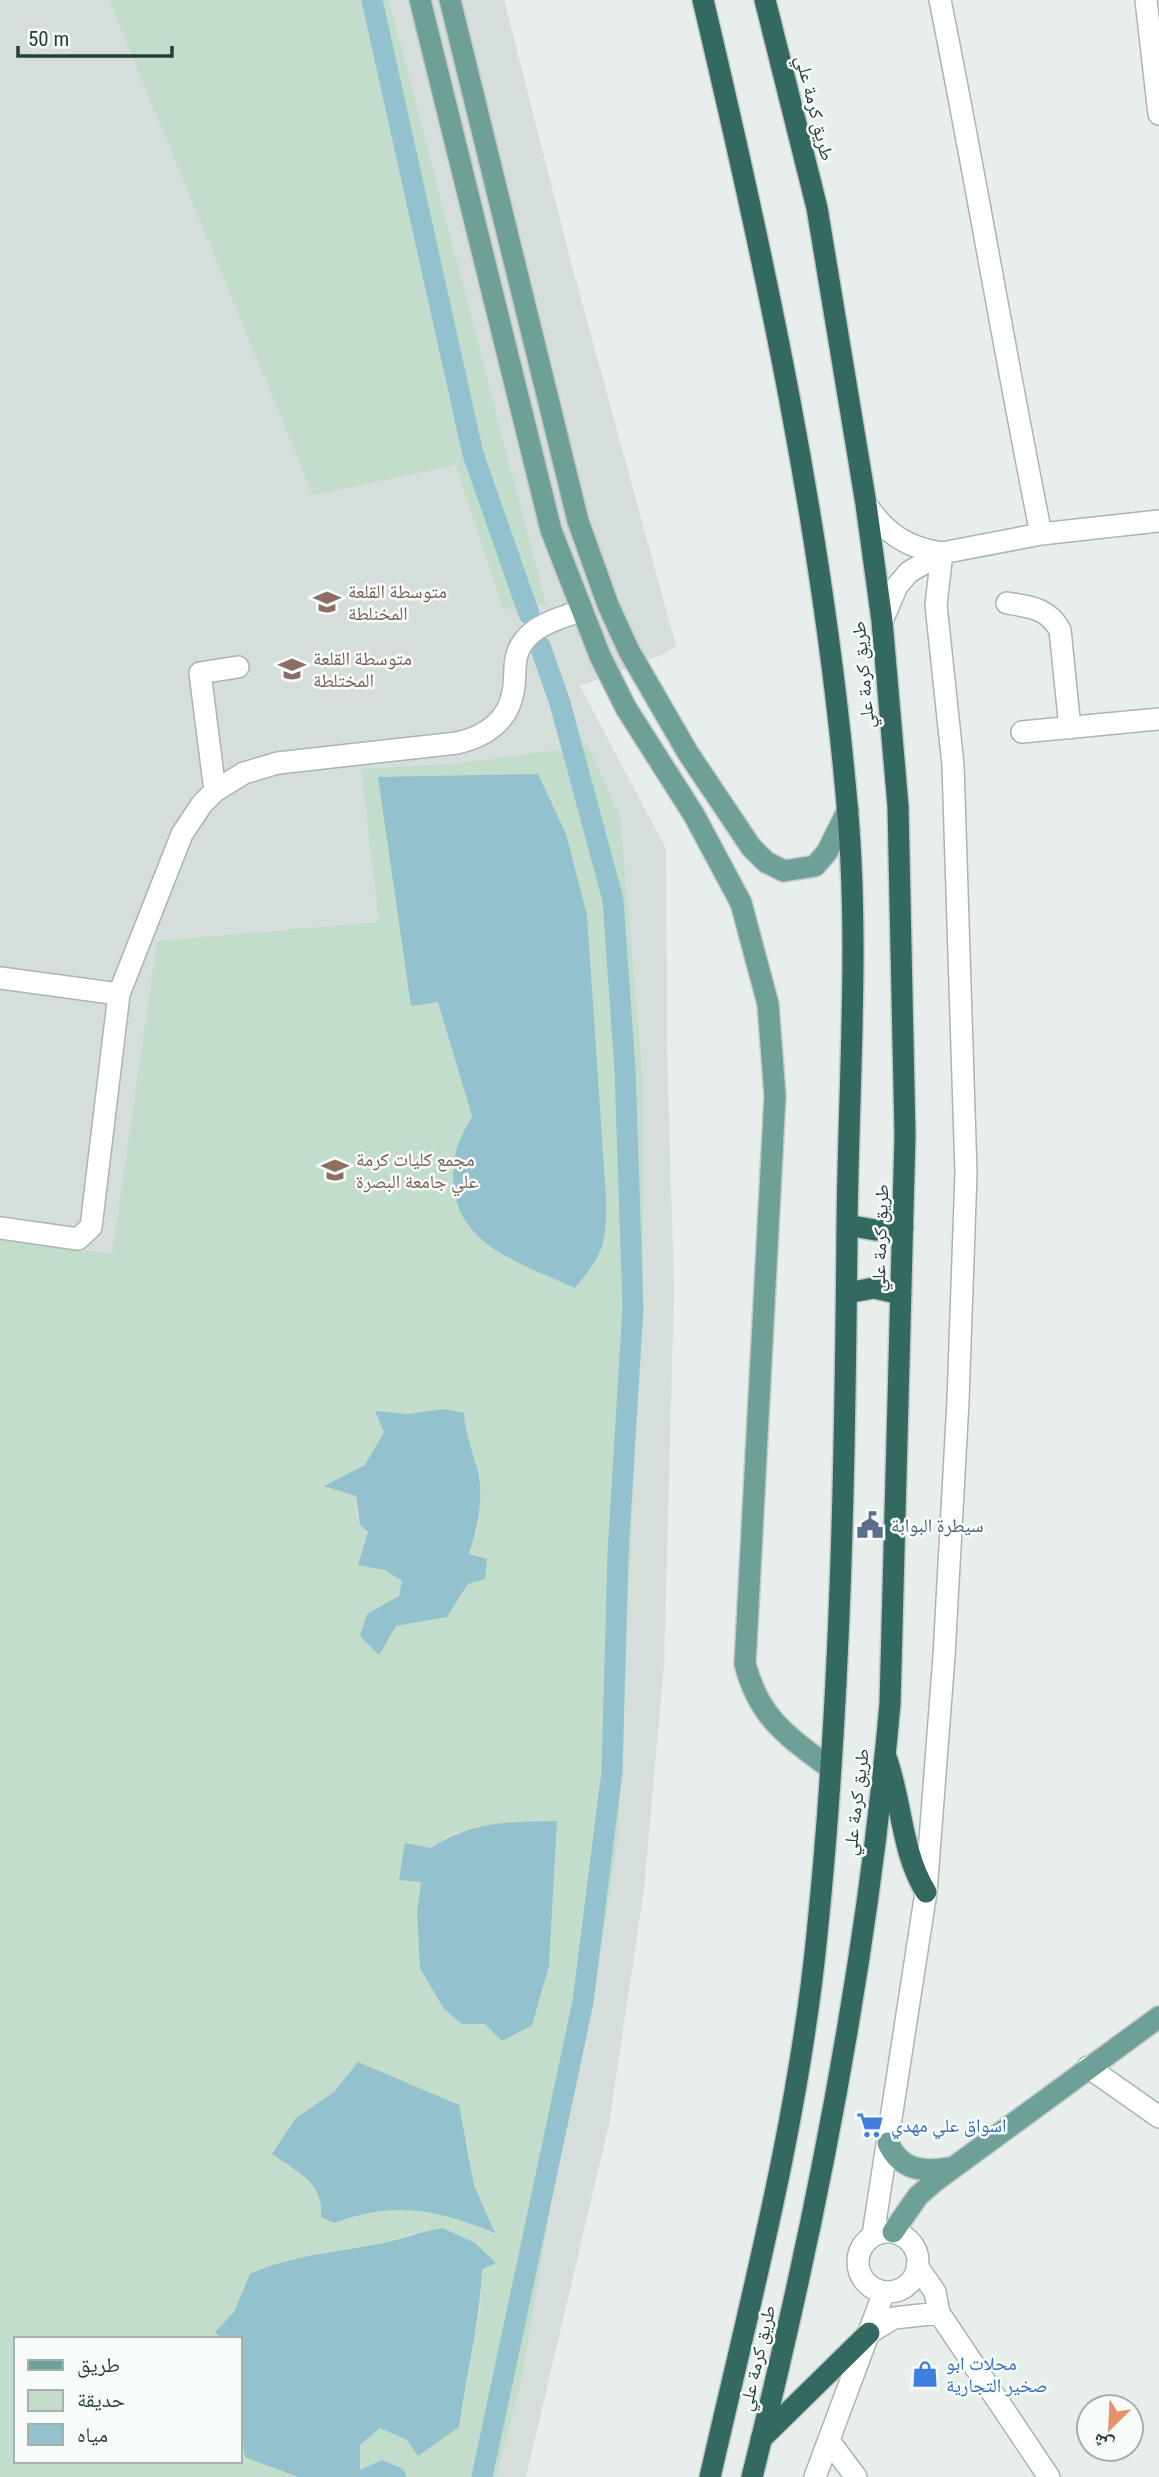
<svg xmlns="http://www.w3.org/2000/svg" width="1159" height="2477" viewBox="0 0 1159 2477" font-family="'Roboto Condensed','Noto Naskh Arabic',sans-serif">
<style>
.built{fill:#d5deda;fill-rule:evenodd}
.green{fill:#c2ddcb;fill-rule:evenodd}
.water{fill:#94c1ce}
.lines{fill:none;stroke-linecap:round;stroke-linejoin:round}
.canal{stroke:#94c1ce;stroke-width:21}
.minor-casing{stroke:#a9b6b2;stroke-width:24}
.major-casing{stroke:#c2c9c8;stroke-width:24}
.highway-casing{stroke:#c2c9c8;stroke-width:24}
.minor{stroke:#fff;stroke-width:21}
.major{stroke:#6fa097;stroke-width:21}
.highway{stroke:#346962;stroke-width:21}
.labels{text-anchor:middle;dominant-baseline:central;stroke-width:5;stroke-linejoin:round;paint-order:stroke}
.street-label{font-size:19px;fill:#263f3a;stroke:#f7fbf9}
.education-label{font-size:19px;fill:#785e54;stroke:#f7fbf9;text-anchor:start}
.service-label{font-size:19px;fill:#4e5e75;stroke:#f7fbf9;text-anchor:start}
.shop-label{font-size:19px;fill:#366cbe;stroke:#f7fbf9;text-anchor:start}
</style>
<rect width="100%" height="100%" fill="#e7eeeb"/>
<path class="built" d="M0 0H504L572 266 676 646 661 655 580 686 666 849 667 1048 674 1292 664 1664 644 1889 609 2124 526 2477H0ZM16 2339H240V2461H16Z"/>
<path class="green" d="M109 0H389L546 605 503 609 456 465 313 495Z
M588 746 620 817 643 1080V1263L618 1838 590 2019 550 2208 523 2372 496 2477H407L403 2469 360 2471V2446L380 2428 407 2440 469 2359 481 2306 482 2268 495 2263 413 2233 377 2245 250 2274 234 2312 215 2332 221 2339H16V2461H240V2423L245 2457 298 2477H0V1240L112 1254 157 941 379 922 361 769 454 764ZM566 834 587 915 606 1197 469 1228C451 1179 449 1164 472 1116L438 1001 411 1006ZM444 1409 464 1413 465 1434 478 1474 479 1524 469 1555 468 1584 447 1617 396 1626 402 1581C382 1568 380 1559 370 1538 368 1532 363 1530 360 1525 345 1498 371 1456 384 1432L376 1412 407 1414ZM557 1822 549 1965 532 2025 462 2024 417 1911 421 1882 431 1848 453 1833ZM358 2062 406 2084 468 2143 474 2185 495 2232C483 2229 471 2222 458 2218 416 2205 375 2209 334 2223L309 2180 296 2118 334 2092Z"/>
<path class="water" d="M538 774 566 834 587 915 606 1197C606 1245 606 1250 575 1288 511 1259 438 1240 456 1151 459 1139 467 1127 472 1116L438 1002 411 1006 378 777Z
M444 1409 464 1413C465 1435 473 1451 478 1472 484 1500 477 1529 469 1554L487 1559 485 1579 468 1584 447 1617 396 1626 379 1655 360 1636 367 1614 399 1596 402 1581 385 1570 358 1565 368 1532 360 1525 356 1496 324 1486 365 1465 384 1432 375 1411 407 1414Z
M557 1821 549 1966 532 2025 502 2041 485 2024H462L444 2009 420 1968 417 1911 421 1882 399 1880 405 1843 431 1848C473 1821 508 1822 557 1821Z
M358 2062 459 2105 474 2185 495 2233C435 2209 396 2201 334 2223L321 2217C324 2182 298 2173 272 2154L296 2118 334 2092Z
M443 2228 475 2243 496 2263 482 2269C480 2322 466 2374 459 2427L418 2456 407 2440 380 2428 360 2445V2470L382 2460 403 2469 407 2477H298L245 2457 240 2423V2339H221L215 2332 234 2312 250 2274C290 2256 331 2253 373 2245 397 2241 419 2232 443 2228Z"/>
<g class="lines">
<path class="canal" d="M372 0 473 454 529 614
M482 2477 583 2002 612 1772 618 1553 633 1308 625 1069 613 900 560 703 540 646"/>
<defs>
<path id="minor" d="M940 0C976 178 1005 356 1041 534
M1146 0 1159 114
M866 504C885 533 907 548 942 553
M1007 603C1030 607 1048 608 1060 630L1070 728
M882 621 897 586 909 572 942 553 1041 534 1159 521
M1022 732 1159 719
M215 791 200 673 238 667
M0 978 119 994 91 1227 78 1239 0 1228
M119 994 182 834 202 804 215 791 244 773 278 763 457 743C484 737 508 722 513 692 517 674 511 657 524 641 536 624 561 618 580 611
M1088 2067 1159 2117
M858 2262a30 30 0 1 1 60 0a30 30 0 1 1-60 0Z
M873 2235 926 1892 944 1656 958 1401 966 1173 953 765 936 605 942 553
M917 2266 935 2292 939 2313 1049 2477
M869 2333 894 2318 939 2313
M829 2441 856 2477
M815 2477 884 2292"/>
<path id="major" d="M420 0 551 530 600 656 626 708 694 815 741 903 768 1004 775 1096 745 1664C759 1718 787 1736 830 1768
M450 0 578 521 608 605 629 651 688 753 751 847 766 862 784 871 815 866 827 852 848 810
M888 2143C901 2171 923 2172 950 2168
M893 2232 918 2196 935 2181 1159 2017"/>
<path id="highway" d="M703 0C766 266 823 531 847 804 860 946 848 1089 847 1231 845 1465 841 1702 817 1934 799 2118 751 2298 710 2477
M847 1225 875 1230 903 1227
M847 1293 874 1288 901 1294
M886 1757C902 1801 901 1852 926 1892
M761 2439 869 2333
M752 2477C816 2223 867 1965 890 1704L905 1135 898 806 882 621 866 504 817 208 765 0"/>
</defs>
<use href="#minor" class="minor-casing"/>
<use href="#major" class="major-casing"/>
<use href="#highway" class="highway-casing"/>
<use href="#minor" class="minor"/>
<use href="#major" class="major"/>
<use href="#highway" class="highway"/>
</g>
<defs>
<symbol id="school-bare" viewBox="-9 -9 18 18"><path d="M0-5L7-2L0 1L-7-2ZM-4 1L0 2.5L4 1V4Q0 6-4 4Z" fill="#8d6e63" stroke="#f7fbf9" stroke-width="2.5" paint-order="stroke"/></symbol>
<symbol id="university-bare" viewBox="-9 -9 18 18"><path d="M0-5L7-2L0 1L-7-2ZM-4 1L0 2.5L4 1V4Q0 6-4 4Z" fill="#8d6e63" stroke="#f7fbf9" stroke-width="2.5" paint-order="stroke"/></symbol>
<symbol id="civic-bare" viewBox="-9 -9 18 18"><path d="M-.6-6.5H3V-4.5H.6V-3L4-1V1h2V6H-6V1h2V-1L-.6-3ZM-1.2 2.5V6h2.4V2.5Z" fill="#5c6f8a" stroke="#f7fbf9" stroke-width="2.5" paint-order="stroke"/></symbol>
<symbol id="supermarket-bare" viewBox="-9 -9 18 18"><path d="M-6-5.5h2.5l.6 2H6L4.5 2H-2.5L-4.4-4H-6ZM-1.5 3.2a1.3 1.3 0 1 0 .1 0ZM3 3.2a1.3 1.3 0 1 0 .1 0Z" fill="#3f7fe0" stroke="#f7fbf9" stroke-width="2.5" paint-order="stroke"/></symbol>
<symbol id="shop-bare" viewBox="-9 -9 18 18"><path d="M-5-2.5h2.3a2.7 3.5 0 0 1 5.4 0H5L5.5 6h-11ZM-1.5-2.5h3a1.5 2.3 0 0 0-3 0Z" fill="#3f7fe0" stroke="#f7fbf9" stroke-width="2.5" paint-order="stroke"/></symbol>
</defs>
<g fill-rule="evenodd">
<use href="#school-bare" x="308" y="583" width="38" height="38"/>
<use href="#school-bare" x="273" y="650" width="38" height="38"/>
<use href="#university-bare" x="316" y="1151" width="38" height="38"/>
<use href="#civic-bare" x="851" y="1506" width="38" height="38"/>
<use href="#supermarket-bare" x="851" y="2106" width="38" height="38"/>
<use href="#shop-bare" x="906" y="2355" width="38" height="38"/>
</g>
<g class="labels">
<g class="street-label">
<text transform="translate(815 108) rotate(76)">طريق كرمة علي</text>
<text transform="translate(863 675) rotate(-95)">طريق كرمة علي</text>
<text transform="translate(880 1238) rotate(-88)">طريق كرمة علي</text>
<text transform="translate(856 1802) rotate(-83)">طريق كرمة علي</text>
<text transform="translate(757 2358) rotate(-77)">طريق كرمة علي</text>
</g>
<g class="education-label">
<text x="348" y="591">متوسطة القلعة<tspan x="348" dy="22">المخنلطة</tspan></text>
<text x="313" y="658">متوسطة القلعة<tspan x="313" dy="22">المختلطة</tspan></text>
<text x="356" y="1159">مجمع كليات كرمة<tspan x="356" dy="22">علي جامعة البصرة</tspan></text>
</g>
<g class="service-label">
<text x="891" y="1525">سيطرة البوابة</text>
</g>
<g class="shop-label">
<text x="891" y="2125">اسواق علي مهدي</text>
<text x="946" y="2363">محلات ابو<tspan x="946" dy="22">صخير التجارية</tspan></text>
</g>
</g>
<rect x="14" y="2337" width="228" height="126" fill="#f7fbf9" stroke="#a3b0ad" stroke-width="2"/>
<rect x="28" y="2360" width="35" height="10" fill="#6fa097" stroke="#a3b0ad" stroke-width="2"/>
<text x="77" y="2372" font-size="21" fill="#263f3a">طريق</text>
<rect x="28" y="2390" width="35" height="21" fill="#c2ddcb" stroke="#a3b0ad" stroke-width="2"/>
<text x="77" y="2407" font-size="21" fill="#263f3a">حديقة</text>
<rect x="28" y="2424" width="35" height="21" fill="#94c1ce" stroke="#a3b0ad" stroke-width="2"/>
<text x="77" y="2442" font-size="21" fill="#263f3a">مياه</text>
<g transform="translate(1110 2428) rotate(204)"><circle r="33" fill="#f7fbf9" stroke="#a3b0ad" stroke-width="2"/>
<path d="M0-5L12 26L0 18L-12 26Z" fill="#e7926b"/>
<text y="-10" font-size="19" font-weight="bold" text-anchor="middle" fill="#263f3a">ش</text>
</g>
<path d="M18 46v10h154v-10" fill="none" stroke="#263f3a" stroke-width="3.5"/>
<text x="28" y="46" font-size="21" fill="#263f3a" stroke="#f7fbf9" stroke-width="5" paint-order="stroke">50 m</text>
</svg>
